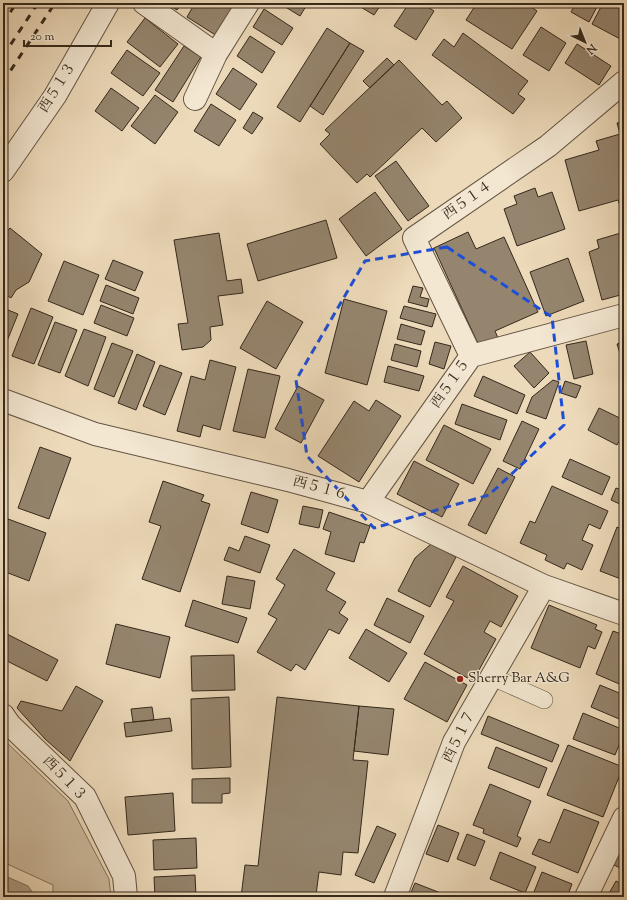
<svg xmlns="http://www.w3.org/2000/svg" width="627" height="900" viewBox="0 0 627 900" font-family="'Sorts Mill Goudy','Noto Serif JP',serif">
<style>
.green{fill:#cebc9f;stroke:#82725d}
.water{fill:#ae9e84;stroke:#7e6f5a}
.building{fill:#95856e;stroke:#35291b}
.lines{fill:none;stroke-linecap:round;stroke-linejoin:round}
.lane-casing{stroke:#635543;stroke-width:18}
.street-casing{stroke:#635543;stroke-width:24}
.lane{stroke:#f3e7d2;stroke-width:17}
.street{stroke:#f3e7d2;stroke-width:22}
.rail{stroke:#35291b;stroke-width:3;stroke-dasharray:7 7;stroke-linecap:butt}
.marked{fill:none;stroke:#1d4ed8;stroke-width:3;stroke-dasharray:8 5;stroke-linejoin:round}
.poi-dot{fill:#8f2418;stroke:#f3e7d2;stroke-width:1.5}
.labels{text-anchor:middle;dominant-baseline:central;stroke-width:3;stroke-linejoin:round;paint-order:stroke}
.street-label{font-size:14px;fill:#35291b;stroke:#f3e7d2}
.poi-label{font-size:14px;fill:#35291b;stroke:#f3e7d2;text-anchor:start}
</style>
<rect width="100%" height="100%" fill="#eddaba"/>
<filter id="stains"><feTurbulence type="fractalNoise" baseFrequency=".005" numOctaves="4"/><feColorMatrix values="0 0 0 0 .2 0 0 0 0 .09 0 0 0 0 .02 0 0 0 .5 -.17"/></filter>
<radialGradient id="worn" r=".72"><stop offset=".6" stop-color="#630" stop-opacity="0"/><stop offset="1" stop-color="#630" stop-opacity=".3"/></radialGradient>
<path class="green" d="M3 739 68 801 109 879 111 897H53V885L3 862Z"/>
<path class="water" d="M3 875 28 886 36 897H3Z"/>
<path class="building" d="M166 3H182L177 10Z
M195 3H228L235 8 217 36 187 17Z
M279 3H308L300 16Z
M354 3H382L374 15Z
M409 3H422L434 11 416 40 394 26Z
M477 3H525L537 11 512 49 466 20Z
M576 3H599L589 22 571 12Z
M603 3H624V41L592 24Z
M264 9 293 28 282 45 253 27Z
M145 18 178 44 160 67 127 42Z
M541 27 566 43 549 71 523 55Z
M327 28 350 43 300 122 277 107Z
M463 33 528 81 518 94 525 99 513 114 432 55 444 39 454 47Z
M250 36 275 52 262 73 237 56Z
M350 43 364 51 323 115 310 106Z
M577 44 611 66 599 85 565 63Z
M184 46 201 57 173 102 155 90Z
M127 50 160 73 143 96 111 73Z
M387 58 394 65 370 88 363 81Z
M399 60 442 105 447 101 462 118 436 142 422 128 370 177 367 174 357 183 320 144 330 134 325 130Z
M233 68 257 84 240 110 216 94Z
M111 88 139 108 122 131 95 111Z
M155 95 178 112 155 144 131 126Z
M211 104 236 120 219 146 194 131Z
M253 112 263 118 252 134 243 128Z
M624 121V205L620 206 618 200 579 211 565 160 599 150 596 141 620 134 617 123Z
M396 161 429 206 408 221 375 176Z
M535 188 538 197 552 192 565 229 517 246 504 209 517 204 514 196Z
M375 192 402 229 366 256 339 219Z
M326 220 337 258 258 281 247 244Z
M10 228 42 254 29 282 16 290 11 298 3 293V236Z
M468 232 476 249 504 237 538 312 495 331 498 338 479 346 434 248Z
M624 232V294L602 300 589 252 599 248 597 240Z
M219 233 227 281 241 279 243 293 218 296 223 325 210 327 211 340 203 347 182 350 178 324 188 323 174 240Z
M568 258 584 301 546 316 530 272Z
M113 260 143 272 135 291 105 279Z
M64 261 99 275 83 315 48 301Z
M106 285 139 298 133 314 100 301Z
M413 286 423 288 420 297 429 299 427 307 408 302Z
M344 299 387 311 367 385 325 373Z
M267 301 303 322 276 369 240 348Z
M101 305 134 318 127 336 94 323Z
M404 306 436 314 432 327 400 318Z
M3 308 18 314 3 351Z
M31 308 53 317 34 364 12 356Z
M55 322 77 330 60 373 38 365Z
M401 324 425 331 421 345 397 339Z
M84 329 106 337 88 386 65 376Z
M586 341 593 374 574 379 566 345Z
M435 342 451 346 444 369 429 364Z
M624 342V366L617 344Z
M112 343 133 351 114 397 94 389Z
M395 344 421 351 417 367 391 360Z
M530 352 549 373 534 388 514 366Z
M137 354 155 362 136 410 118 403Z
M210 360 236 367 220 430 203 425 200 437 177 431 191 376 205 380Z
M160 365 182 373 165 415 143 406Z
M388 366 424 376 419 391 384 382Z
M248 369 280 376 265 438 233 431Z
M483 376 525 395 517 414 474 396Z
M553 380 559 382 546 419 526 412 532 397Z
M565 381 581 386 576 398 561 393Z
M298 386 324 400 301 443 275 429Z
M376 400 401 416 359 482 318 456 354 401 369 411Z
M462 404 507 420 500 440 455 424Z
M599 408 624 420V432L617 445 588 430Z
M522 421 539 429 520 469 503 461Z
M444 425 491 449 473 484 426 460Z
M3 427 6 428 3 437Z
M40 447 71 458 49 519 18 508Z
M570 459 610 477 602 495 562 477Z
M414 461 459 484 442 517 397 494Z
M498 468 515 477 486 534 468 525Z
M163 481 204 495 201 501 210 504 180 592 142 579 161 526 149 522Z
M552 486 608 511 600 529 589 524 582 540 593 545 582 570 567 563 564 569 545 560 547 555 520 543 530 521 535 523Z
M616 488 624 491V506L611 500Z
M251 492 278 500 268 533 241 524Z
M303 506 323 510 319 528 299 524Z
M329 512 370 526 364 543 360 542 354 562 325 554 331 532 323 529Z
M8 519 46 533 29 581 3 571V533Z
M617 527 624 530V570L621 579 600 571Z
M245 536 270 545 260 573 224 560 229 547 239 551Z
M431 544 456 557 430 607 398 591 415 558Z
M294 549 335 573 326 590 346 602 339 613 348 619 339 634 329 629 305 670 296 664 291 671 257 652 277 619 268 614 285 585 276 579Z
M463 566 518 596 501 627 490 621 484 632 496 639 473 681 424 654 454 601 446 597Z
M227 576 255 581 250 609 222 604Z
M387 598 424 616 410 643 374 625Z
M193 600 247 618 238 643 185 626Z
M549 605 597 625 595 629 602 632 595 649 588 646 580 668 531 648Z
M116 624 170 637 160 678 106 664Z
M366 629 407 653 389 682 349 658Z
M613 631 624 635V686L596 674Z
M5 633 58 660 47 681 3 659V636Z
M234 655 235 690 192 691 191 656Z
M425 662 467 685 447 722 404 699Z
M600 685 624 695V721L591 707Z
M76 686 103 701 70 761 45 739 17 708 21 701 62 711Z
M229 697 231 767 192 769 191 699Z
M277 697 359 706 353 760 368 761 358 853 343 852 341 875 319 872 316 895 331 897H241L245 865 258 866Z
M359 706 394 709 388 755 354 751Z
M152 707 154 720 133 722 131 709Z
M583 713 624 730V733L615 755 573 739Z
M488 716 559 745 552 762 481 734Z
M170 718 172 731 126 737 124 723Z
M568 745 623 767 603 817 547 795Z
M496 747 547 768 539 788 488 768Z
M230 778V793L222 794V803H192V779Z
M490 784 531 801 517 836 521 838 517 847 483 833 484 829 473 825Z
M173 793 175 831 128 835 125 797Z
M564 809 599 822 578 873 532 854 539 839 550 843Z
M438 825 459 833 448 862 426 854Z
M377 826 396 834 374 883 355 875Z
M467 834 485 841 475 866 457 859Z
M624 837V870L610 863Z
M196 838 197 868 154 870 153 840Z
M500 852 536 867 525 893 490 879Z
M542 872 572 884 567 897H532Z
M195 875 196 896 155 897 154 877Z
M616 881 624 885V897H607Z
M415 883 451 897H409Z"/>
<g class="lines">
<defs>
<path id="lane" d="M492 677 544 700"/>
<path id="street" d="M144 3 216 54 248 3
M195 99 216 54
M3 171 55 96 108 3
M471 356 414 238 548 146 624 82
M3 400 95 434 288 480 368 502 544 586 624 614
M368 502 471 356 624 315
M3 715 10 725 85 797 124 876 126 897
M395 897 454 742 544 586
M586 897 624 818"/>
</defs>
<use href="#lane" class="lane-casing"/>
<use href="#street" class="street-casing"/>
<use href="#lane" class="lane"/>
<use href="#street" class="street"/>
<path class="rail" d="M3 24 16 3
M3 56 38 3
M3 82 55 3"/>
</g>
<path class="marked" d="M447 247 552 317 564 425 489 495 374 528 307 456 296 380 365 261Z"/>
<circle class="poi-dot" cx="460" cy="679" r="4"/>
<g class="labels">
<g class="street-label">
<text transform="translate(58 88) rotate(-58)">西５１３</text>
<text transform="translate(468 201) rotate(-35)">西５１４</text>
<text transform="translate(451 384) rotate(-55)">西５１５</text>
<text transform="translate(320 489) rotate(15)">西５１６</text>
<text transform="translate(460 737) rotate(-64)">西５１７</text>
<text transform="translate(64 779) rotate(46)">西５１３</text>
</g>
<g class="poi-label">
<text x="468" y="679">Sherry Bar A&amp;G</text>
</g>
</g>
<rect width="627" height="900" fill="none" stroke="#eddaba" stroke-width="16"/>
<rect x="4" y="4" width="619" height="892" fill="none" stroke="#35291b" stroke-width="2"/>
<rect x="8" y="8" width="611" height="884" fill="none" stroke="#35291b"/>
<g transform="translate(585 42) rotate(137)" stroke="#f3e7d2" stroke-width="3" paint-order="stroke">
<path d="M0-3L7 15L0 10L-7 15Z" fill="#35291b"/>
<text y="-6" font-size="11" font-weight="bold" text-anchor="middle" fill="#35291b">N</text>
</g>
<path d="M24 40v6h87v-6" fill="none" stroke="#35291b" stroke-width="2"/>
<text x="30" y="40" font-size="12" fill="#35291b" stroke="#f3e7d2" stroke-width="3" paint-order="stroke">20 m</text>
<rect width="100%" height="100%" filter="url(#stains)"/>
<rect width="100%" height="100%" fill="url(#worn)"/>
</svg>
